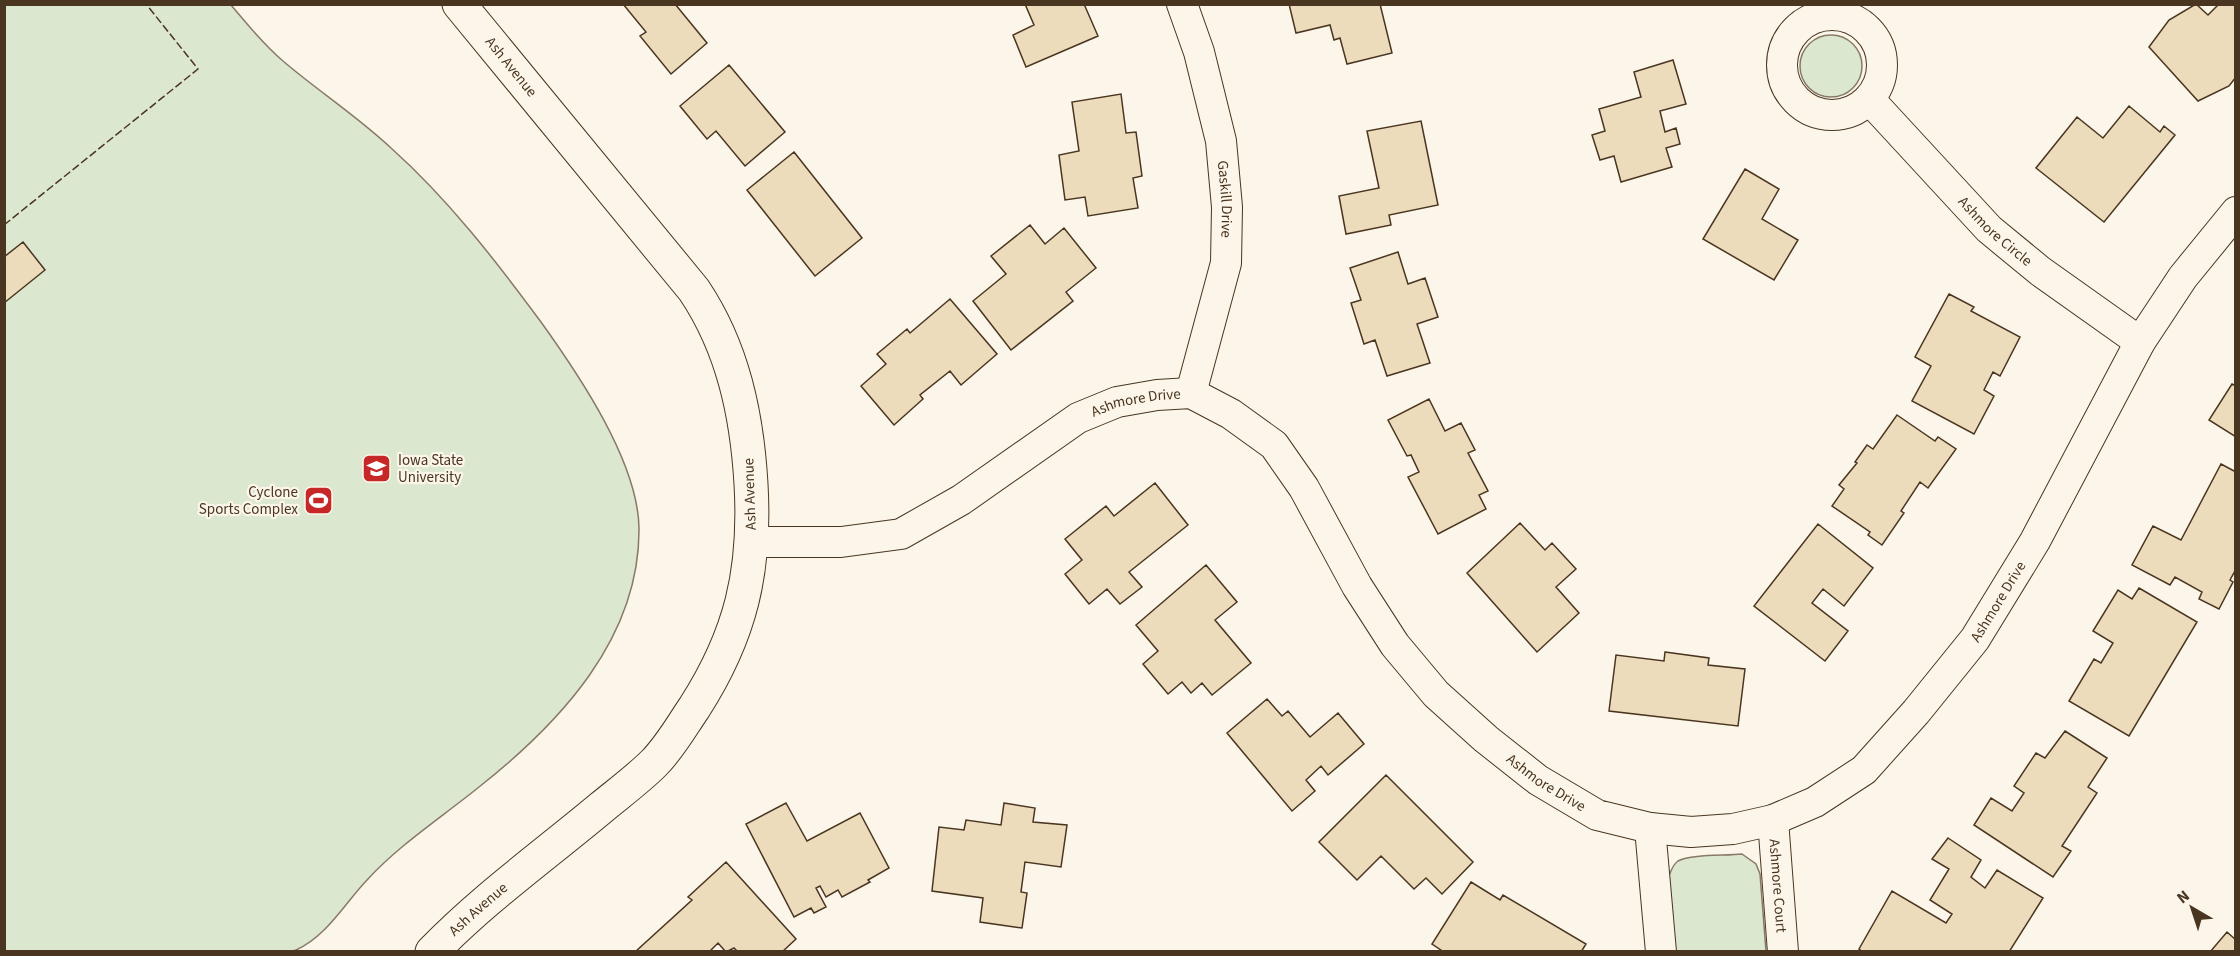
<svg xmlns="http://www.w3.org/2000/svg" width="2240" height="956" viewBox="0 0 2240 956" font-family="'Source Sans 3',sans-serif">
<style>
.green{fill:#dce7d0;stroke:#887966;stroke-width:1.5}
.building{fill:#ecdcbc;stroke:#4a3520;stroke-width:1.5}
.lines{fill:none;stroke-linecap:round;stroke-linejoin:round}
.minor-casing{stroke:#4a3520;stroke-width:32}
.tertiary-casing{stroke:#4a3520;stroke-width:35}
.minor{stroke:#fbf6e9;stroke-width:30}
.tertiary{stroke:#fbf6e9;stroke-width:33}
.fence{stroke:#4a3520;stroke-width:1.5;stroke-dasharray:8 3;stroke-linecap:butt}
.labels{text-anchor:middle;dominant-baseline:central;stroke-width:4.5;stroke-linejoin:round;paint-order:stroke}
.street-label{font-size:15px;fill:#4a3520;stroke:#fbf6e9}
.poi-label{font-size:15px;fill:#4a3520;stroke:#fbf6e9;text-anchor:start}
</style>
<rect width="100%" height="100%" fill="#fbf6e9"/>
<path class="green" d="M5 5H231C247 24 263 44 283 61 318 91 357 116 391 148 448 199 496 261 541 322 579 375 638 462 639 528 640 638 560 723 479 787 442 817 400 844 367 880 345 903 327 936 296 950 281 956 245 951 228 951 153 951 79 951 5 951Z
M1800 66a31 31 0 1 1 62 0a31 31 0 1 1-62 0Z
M1742 854 1756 864 1760 874 1766 951H1674L1668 878C1671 872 1672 865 1678 861 1691 854 1726 856 1742 854Z"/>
<path class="building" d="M623 4H675L707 43 671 74 640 36 646 32Z
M1025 4H1084L1098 36 1026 67 1013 35 1034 25Z
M1289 4H1380L1392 53 1347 64 1340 38 1334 40 1330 25 1296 33Z
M2196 4 2208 15 2219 4H2236V77L2229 86 2198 101 2149 47 2169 20Z
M1673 60 1686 104 1660 111 1665 132 1676 128 1680 144 1666 148 1672 167 1621 182 1614 156 1600 160 1592 135 1605 131 1599 109 1641 97 1634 72Z
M729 65 785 132 745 166 716 131 707 139 680 106Z
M1121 94 1126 133 1136 132 1142 176 1133 178 1138 208 1088 216 1085 197 1065 200 1059 155 1079 151 1072 102Z
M2129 106 2160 132 2164 126 2175 135 2104 222 2036 168 2077 117 2103 138Z
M1421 121 1438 205 1389 215 1391 225 1346 234 1339 196 1379 188 1367 131Z
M794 152 862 238 815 276 747 190Z
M1745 169 1779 189 1762 219 1798 240 1774 280 1703 239Z
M1030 225 1045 244 1064 228 1096 268 1066 292 1073 301 1011 350 973 301 1006 274 991 256Z
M23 242 45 270 4 303V257Z
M1398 252 1408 284 1425 278 1438 317 1417 324 1430 363 1387 376 1375 340 1364 344 1351 303 1361 300 1350 268Z
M1949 294 1974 307 1971 311 2020 337 2000 376 1993 372 1984 390 1994 396 1974 434 1912 401 1931 366 1915 357Z
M950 299 997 354 961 385 950 371 920 395 923 399 894 425 861 386 886 364 877 354 907 329 910 333Z
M2232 384 2236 386V437L2209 420Z
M1429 399 1445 431 1461 423 1475 450 1468 453 1488 491 1479 495 1486 509 1438 534 1408 477 1419 472 1411 455 1407 456 1388 420Z
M1897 415 1935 441 1938 437 1956 449 1928 488 1920 482 1901 511 1904 513 1882 545 1868 535 1870 532 1832 506 1844 489 1839 485 1857 463 1855 462 1867 445 1873 449Z
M2221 464 2236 472V569L2230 580 2233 582 2219 609 2199 599 2202 592 2175 577 2170 585 2132 565 2153 526 2181 540Z
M1155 483 1188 525 1129 572 1142 587 1120 604 1107 589 1089 604 1065 574 1082 560 1065 539 1106 506 1114 516Z
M1520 523 1545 550 1552 543 1576 569 1556 587 1579 613 1537 652 1467 573Z
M1818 524 1873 568 1844 606 1823 589 1812 603 1848 631 1825 661 1754 606Z
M1206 565 1237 602 1215 620 1251 663 1212 695 1202 683 1191 693 1182 682 1168 694 1143 664 1158 651 1136 625Z
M2139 588 2197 622 2129 736 2069 701 2094 659 2101 663 2113 643 2093 631 2118 590 2132 599Z
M1665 652 1709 658 1708 665 1745 669 1738 726 1609 711 1616 655 1664 661Z
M1267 699 1282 716 1288 711 1310 737 1338 713 1364 744 1328 775 1321 766 1306 780 1315 791 1292 811 1227 733Z
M2065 731 2107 758 2088 787 2097 793 2062 846 2071 851 2053 877 1974 825 1991 798 2012 811 2024 793 2014 786 2036 753 2045 758Z
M1386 775 1473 862 1442 894 1426 878 1414 889 1381 856 1357 880 1319 842Z
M786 803 807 841 860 813 889 868 868 880 870 882 842 897 838 890 826 897 820 886 816 888 826 907 814 913 811 908 794 917 746 824Z
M1004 803 1035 808 1033 822 1067 825 1061 867 1025 862 1021 892 1027 893 1022 928 980 922 983 898 932 891 939 827 964 830 966 820 1001 825Z
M1948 838 1981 860 1971 877 1985 888 1997 870 2043 898 2009 952H1863L1859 949 1892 891 1946 923 1952 914 1930 900 1949 869 1932 859Z
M726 862 796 939 782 952H738L734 948 726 952 718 943 709 952H635L692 900 688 897Z
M1471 882 1500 900 1503 895 1586 944 1581 952H1444L1432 944Z
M2227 932 2236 940V952H2210Z"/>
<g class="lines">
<defs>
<g id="minor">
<path id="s1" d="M1182 4 1199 52 1221 141 1227 207 1226 263 1191 393"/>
<circle cx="1832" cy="65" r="50"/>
<path id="s2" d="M1869 99 1989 229 2040 271 2140 342"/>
<path id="s3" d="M752 542H841L901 534 961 500 1078 418 1117 402 1157 395 1191 393 1231 414 1274 445 1304 488 1357 586 1395 645 1436 694 1486 739 1538 780 1597 815 1650 828 1691 832 1733 829 1773 820 1815 802 1864 770 1916 712 1975 639 2035 541 2140 342 2183 277 2236 212"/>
<path id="s4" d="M1773 820 1783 952"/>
<path d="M1650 828 1661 952"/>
</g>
<g id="tertiary">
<path id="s5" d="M432 952C483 899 546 854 602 807 619 793 638 779 654 763 670 747 681 727 694 708 741 635 756 571 751 484 747 415 733 348 694 290L459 4"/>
</g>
</defs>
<use href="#minor" class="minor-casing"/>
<use href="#tertiary" class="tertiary-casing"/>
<use href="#minor" class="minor"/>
<use href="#tertiary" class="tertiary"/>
<path class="fence" d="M4 225 198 69 146 4"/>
</g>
<defs>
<symbol id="university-square" viewBox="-11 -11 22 22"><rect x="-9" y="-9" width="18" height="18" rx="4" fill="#c62828" stroke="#fbf6e9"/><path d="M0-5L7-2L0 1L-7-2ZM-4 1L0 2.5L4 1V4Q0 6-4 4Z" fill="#fff"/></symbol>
<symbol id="stadium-square" viewBox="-11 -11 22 22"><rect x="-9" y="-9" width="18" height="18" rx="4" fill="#c62828" stroke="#fbf6e9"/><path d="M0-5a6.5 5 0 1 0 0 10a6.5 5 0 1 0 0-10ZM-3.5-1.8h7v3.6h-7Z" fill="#fff"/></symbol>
</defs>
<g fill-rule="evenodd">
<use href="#university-square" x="360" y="452" width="33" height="33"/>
<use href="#stadium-square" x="302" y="484" width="33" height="33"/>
</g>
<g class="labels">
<g class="street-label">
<text transform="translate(511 67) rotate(51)">Ash Avenue</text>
<text stroke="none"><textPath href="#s1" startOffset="201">Gaskill Drive</textPath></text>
<text stroke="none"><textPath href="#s2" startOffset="183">Ashmore Circle</textPath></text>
<text stroke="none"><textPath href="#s3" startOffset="422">Ashmore Drive</textPath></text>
<text transform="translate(750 494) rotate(-92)">Ash Avenue</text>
<text stroke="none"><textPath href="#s3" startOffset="1575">Ashmore Drive</textPath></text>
<text stroke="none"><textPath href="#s3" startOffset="1016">Ashmore Drive</textPath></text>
<text stroke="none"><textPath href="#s4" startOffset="66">Ashmore Court</textPath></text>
<text stroke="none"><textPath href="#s5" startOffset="63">Ash Avenue</textPath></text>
</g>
<g class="poi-label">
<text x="398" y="460">Iowa State<tspan x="398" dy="17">University</tspan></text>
<text x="298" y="492" text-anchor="end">Cyclone<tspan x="298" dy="17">Sports Complex</tspan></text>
</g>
</g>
<rect width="2240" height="956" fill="none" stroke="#4a3520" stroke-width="12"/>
<g transform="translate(2192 908) rotate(321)" stroke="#fbf6e9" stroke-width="4.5" paint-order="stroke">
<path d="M0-4.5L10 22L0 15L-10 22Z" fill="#4a3520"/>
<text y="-9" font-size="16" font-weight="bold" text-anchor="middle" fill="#4a3520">N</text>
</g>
</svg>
